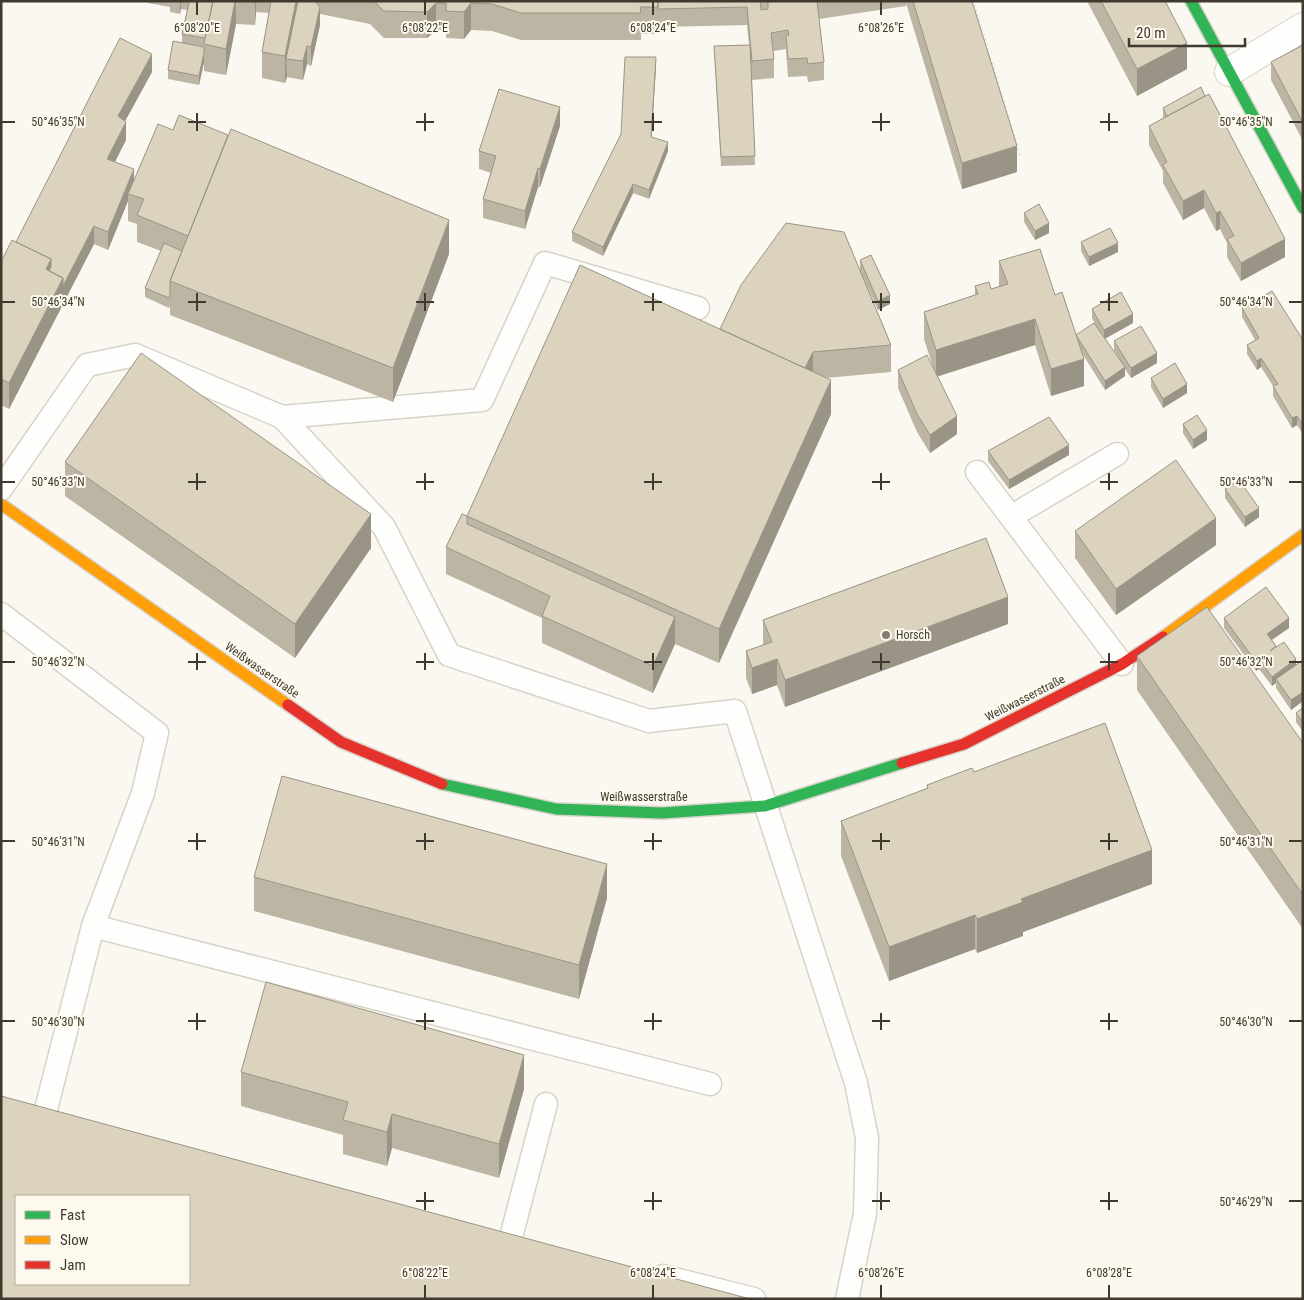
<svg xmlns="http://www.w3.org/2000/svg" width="1304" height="1300" viewBox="0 0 1304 1300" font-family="'Roboto Condensed',sans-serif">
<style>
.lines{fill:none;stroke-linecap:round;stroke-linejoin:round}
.lane-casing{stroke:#d7d3ca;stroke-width:25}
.street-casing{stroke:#d7d3ca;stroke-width:30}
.fast-casing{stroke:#d7d3ca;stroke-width:14}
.slow-casing{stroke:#d7d3ca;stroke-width:14}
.jam-casing{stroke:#d7d3ca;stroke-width:14}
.path{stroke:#d9d8d6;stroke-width:3;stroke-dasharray:1 4;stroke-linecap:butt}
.lane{stroke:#fefefd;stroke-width:22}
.street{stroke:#fefefd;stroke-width:28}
.fast{stroke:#30b455;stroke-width:11}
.slow{stroke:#ff9f0a;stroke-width:11}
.jam{stroke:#e5322d;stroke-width:11}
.wall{fill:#bdb5a4}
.shaded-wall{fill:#9a9486}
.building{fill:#dcd3bf;stroke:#9a9486;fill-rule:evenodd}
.ticks{fill:none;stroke:#3f392e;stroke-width:2}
.poi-dot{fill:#807c72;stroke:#fef9ed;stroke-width:2}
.labels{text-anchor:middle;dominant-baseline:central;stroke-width:4;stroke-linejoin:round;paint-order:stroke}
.poi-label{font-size:12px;fill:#3f392e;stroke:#fef9ed;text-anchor:start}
.street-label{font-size:12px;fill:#3f392e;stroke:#fef9ed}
.ticks-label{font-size:12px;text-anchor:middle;fill:#3f392e;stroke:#fef9ed;stroke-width:4;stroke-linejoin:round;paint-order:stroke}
</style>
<rect width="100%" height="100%" fill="#faf8f1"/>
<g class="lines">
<defs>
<path id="lane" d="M282 417 482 400 545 263 698 308
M977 472 1122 664
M1 489 87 365 135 355 282 417 384 527 449 655 649 721 735 711 856 1083 867 1138 865 1214 847 1299
M1012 516 1117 454
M1 614 157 733 143 793 93 926
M45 1113 93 926 710 1084
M511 1237 546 1104
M663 1276 754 1299"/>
<path id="street" d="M1229 72 1303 27"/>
<path id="fast" d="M1191 1 1303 208
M442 784 556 809 662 813 765 806 902 763"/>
<path id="slow" d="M1 504 288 705
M1163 637 1303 535"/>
<path id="jam" d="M288 705 341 742 442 784
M902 763 964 744 1122 664 1163 637"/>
</defs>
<use href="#lane" class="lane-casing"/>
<use href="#street" class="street-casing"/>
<use href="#fast" class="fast-casing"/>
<use href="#slow" class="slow-casing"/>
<use href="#jam" class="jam-casing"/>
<path class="path" d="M973 1 1021 158"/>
<use href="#lane" class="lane"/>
<use href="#street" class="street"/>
<use href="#fast" class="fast"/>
<use href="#slow" class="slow"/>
<use href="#jam" class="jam"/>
</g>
<path class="wall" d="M148 1H972L1017 172 962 189 906 3V6L819 19 824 62V80L808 82 807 76 788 77 786 49 773 51 774 59V78L752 80 755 165 721 166 714 46 749 45 747 25 658 27V34H641V40H521L492 31 471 30 464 39 446 38V30H436L427 38H384L370 24 320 14V25L311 66 307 64 303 80 287 77 285 83 262 78V52L269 13 256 12 255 25 236 24 226 75 204 71V62L199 85 168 79V70L182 42V34L187 10 181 9 180 14 170 12V7L148 3Z
M1087 1H1165L1187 69 1137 96Z
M1303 45V141L1271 80V62Z
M656 67 651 137 668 151 649 199 633 193 603 256 572 241V232Z
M152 72 125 121 126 140 115 162 134 181 449 254 393 402 170 315V306L169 308 145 297V288L161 251 137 242V224L128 221V201L108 250 94 244 9 409 1 405V262Z
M1163 108 1285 257 1241 281 1227 257V243L1220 229 1216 231 1204 208 1183 220 1163 183V171L1149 145V126L1163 118Z
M560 126 540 187H538L525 229 483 218V199L491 173 479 169V151Z
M1024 213 1049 233 1035 240 1024 222Z
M1081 242 1118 252 1089 266 1081 251Z
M860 260 890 304 878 310 863 277 891 345V372L826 378 831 414 719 663 675 644 653 693 542 643V618L446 574V547L467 516 720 329 860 269Z
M999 261 1055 295 1076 337 1096 326 1092 318V309L1133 323 1105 339 1119 358 1114 350V341L1157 363 1131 378 1125 369V376L1105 390 1082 353 1084 386 1051 396 1035 345 938 376 957 434 930 453 917 432 898 388V370L933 367 924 339V312L975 295V286L991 289 999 287Z
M1242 308 1303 340V434L1297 425 1292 428 1273 396V386L1261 367 1257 370 1247 354V345L1255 340 1242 317Z
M1151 378 1187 393 1163 408 1151 387Z
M1183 424 1207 440 1193 449 1183 433Z
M988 451 1069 455 1009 489 988 461Z
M65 462 371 548 295 658 65 496Z
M1225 489 1259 517 1245 527 1225 498Z
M1075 531 1216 545 1116 615 1075 558Z
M1224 618 1289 628 1272 640 1276 646 1296 665 1303 660V701L1291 710 1276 688V683L1272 686 1259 669 1256 671 1224 628Z
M763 620 1008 624 785 707 777 685 752 694 746 678V651L763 645Z
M1137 656 1303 743V929L1137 690Z
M1303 708V732L1296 722V713Z
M974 772 1152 884 1023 932V936L977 953 975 949 889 981 841 856V821L927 789V785Z
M254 877 607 898 579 999 254 911Z
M241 1072 524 1089 499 1178 392 1148 387 1166 343 1154V1135L241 1106Z"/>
<path class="shaded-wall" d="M180 1H181V9L180 14Z
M235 1H236V24L226 75V49Z
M255 1H256V12L255 25Z
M296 1H301L286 59 287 77 285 83V56Z
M436 3V30L427 38V12Z
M471 3V30L464 39V12Z
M320 7V25L311 66V47Z
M1187 43V69L1137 96V69Z
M307 46V64L303 80V61Z
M204 53V62L199 85V76Z
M152 54V72L118 134V116Z
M656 57V67L651 146V137Z
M560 107V126L540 187V169Z
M126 122V140L107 177V159Z
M668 142V151L649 199V190Z
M1017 146V172L962 189V163Z
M538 168V187L525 229V211Z
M134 169V187L128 194V201L108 250V232Z
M633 184V193L603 256V247Z
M1204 190V208L1183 220V201Z
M1220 211V229L1216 231V213Z
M449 220V254L393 402V368Z
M1049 223V233L1035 240V231Z
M94 226V244L9 409V383L63 278Z
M1285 239V257L1241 281V263Z
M1118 243V252L1089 266V257Z
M51 259V280L46 269Z
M890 295V304L878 310V301Z
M1133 314V323L1104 339V330Z
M1035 319V345L936 377V350Z
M813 352V379L803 374Z
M1157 353V363L1131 378V368Z
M1261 358V367L1257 370V361Z
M1084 359V386L1051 396V369Z
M1125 367V376L1105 390V381Z
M831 380V414L719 663V629Z
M1187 384V393L1163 408V399Z
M957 416V434L930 453V435Z
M1297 416V425L1292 428V418Z
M1207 430V440L1193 449V440Z
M1069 445V455L1009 489V480Z
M1259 508V517L1245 527V517Z
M371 514V548L295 658V624Z
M1216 518V545L1116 615V589Z
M1008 597V624L785 707V680Z
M675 617V644L653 693V666Z
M1289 618V628L1267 643V634Z
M777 659V685L752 694V668Z
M1259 659V669L1256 671V662Z
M1296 659V668L1276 679V683L1272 686V677Z
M1303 692V701L1291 710V700Z
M1152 850V884L1023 932V936L977 953V919L1021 899Z
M607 864V898L579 999V965Z
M975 915V949L889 981V947Z
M524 1055V1089L499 1178V1144Z
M392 1114V1148L387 1166V1132Z"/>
<path class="building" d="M190 1H213L205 38 182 34 189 3Z
M213 1H235L226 49 204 44Z
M271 1H296L285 56 262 52Z
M298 1H315L320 7 311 47 307 46 303 61 286 59Z
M374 1H658V7H640L641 13H521L492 4 471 3 464 12 446 11V3H436L427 12 384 11Z
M658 1H760L761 10 768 9V1H817L824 62 808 64 807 58 788 59 786 35H789L788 30 771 33 774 59 752 61 747 7 658 9Z
M913 1H972L1017 146 962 163Z
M1101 1H1165L1187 43 1137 69Z
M120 38 152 54 118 116 126 122 107 159 134 169 108 232 94 226 63 286V278L49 271 51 267V259L16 242Z
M173 41 204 47V53L199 76 168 70Z
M750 45 755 156 721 157 714 46Z
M1303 45V123L1271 62Z
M625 57H656L651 137 668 142 649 190 633 184 603 247 572 232 621 134Z
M1201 87 1205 96 1167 116 1163 108Z
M499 89 560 107 540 169 538 168 525 211 483 199 496 156 479 151Z
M1209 94 1285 239 1241 263 1227 239 1234 236 1220 211 1216 213 1204 190 1183 201 1163 165 1167 162 1149 126Z
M179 115 228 135 188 236 137 215 144 199 128 194 158 124 173 130Z
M231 129 449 220 393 368 170 281Z
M1039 204 1049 223 1035 231 1024 213Z
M786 223 844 232 891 345 813 352 805 368 720 329 741 285Z
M1110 228 1118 243 1089 257 1081 242Z
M12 240 51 259 46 269 63 278 9 383 1 379V262Z
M164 243 182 251 170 281V296L169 298 145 288Z
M1040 249 1055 295 1062 292 1084 359 1051 369 1035 319 936 350 924 312 978 294 975 286 989 282 991 289 1008 284 999 261Z
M871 255 890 295 878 301 860 260Z
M580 265 831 380 719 629 467 516Z
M1272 291 1303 340V425L1297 416 1292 418 1273 386 1278 384 1261 358 1257 361 1247 345 1259 338 1242 308Z
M1121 292 1133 314 1104 330 1092 309Z
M1094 323 1125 367 1105 381 1076 335Z
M1141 326 1157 353 1131 368 1114 341Z
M141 353 371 514 295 624 65 462Z
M927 355 957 416 930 435 917 414 898 370Z
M1175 363 1187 384 1163 399 1151 378Z
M1197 415 1207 430 1193 440 1183 424Z
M1049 417 1069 445 1009 480 988 451Z
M1176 460 1216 518 1116 589 1075 531Z
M1239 480 1259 508 1245 517 1225 489Z
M462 514 467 516V524L675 617 653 666 542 616 550 596 446 547Z
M986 538 1008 597 785 680 777 659 752 668 746 651 772 642 763 620Z
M1266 587 1289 618 1267 634 1276 646 1270 651 1284 642 1296 659 1272 677 1259 659 1256 662 1224 618Z
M1207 607 1303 743V895L1137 656Z
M1303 660V692L1291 700 1276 679Z
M1303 708V722L1296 713Z
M1105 723 1152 850 1021 899 1023 902 977 919 975 915 889 947 841 821 928 788 927 785 972 768 974 772Z
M282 776 607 864 579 965 254 877Z
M266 982 524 1055 499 1144 392 1114 387 1132 343 1120 348 1102 241 1072Z
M1 1096 750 1299H1ZM16 1196H189V1284H16Z"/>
<path class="ticks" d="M197 2V15M425 2V15M653 2V15M881 2V15M197 113V131M425 113V131M653 113V131M881 113V131M1109 113V131M2 122H15M188 122H206M416 122H434M644 122H662M872 122H890M1100 122H1118M1289 122H1302M197 293V311M425 293V311M653 293V311M881 293V311M1109 293V311M2 302H15M188 302H206M416 302H434M644 302H662M872 302H890M1100 302H1118M1289 302H1302M197 473V490M425 473V490M653 473V490M881 473V490M1109 473V490M2 482H15M188 482H206M416 482H434M644 482H662M872 482H890M1100 482H1118M1289 482H1302M197 653V670M425 653V670M653 653V670M881 653V670M1109 653V670M2 662H15M188 662H206M416 662H434M644 662H662M872 662H890M1100 662H1118M1289 662H1302M197 833V850M425 833V850M653 833V850M881 833V850M1109 833V850M2 841H15M188 841H206M416 841H434M644 841H662M872 841H890M1100 841H1118M1289 841H1302M197 1013V1030M425 1013V1030M653 1013V1030M881 1013V1030M1109 1013V1030M2 1021H15M188 1021H206M416 1021H434M644 1021H662M872 1021H890M1100 1021H1118M1289 1021H1302M425 1192V1210M653 1192V1210M881 1192V1210M1109 1192V1210M416 1201H434M644 1201H662M872 1201H890M1100 1201H1118M1289 1201H1302M425 1285V1298M653 1285V1298M881 1285V1298M1109 1285V1298"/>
<circle class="poi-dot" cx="886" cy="635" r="5"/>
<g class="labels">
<g class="poi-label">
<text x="896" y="635">Horsch</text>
</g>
<g class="street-label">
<text transform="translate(262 670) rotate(35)">Weißwasserstraße</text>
<text transform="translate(1025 698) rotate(-27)">Weißwasserstraße</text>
<text x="644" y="797">Weißwasserstraße</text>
</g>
</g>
<g class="ticks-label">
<text x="197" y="32">6°08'20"E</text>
<text x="425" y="32">6°08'22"E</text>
<text x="653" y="32">6°08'24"E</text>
<text x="881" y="32">6°08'26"E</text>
<text x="58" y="126">50°46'35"N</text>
<text x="1246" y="126">50°46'35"N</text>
<text x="58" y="306">50°46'34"N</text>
<text x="1246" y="306">50°46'34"N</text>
<text x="58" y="486">50°46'33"N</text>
<text x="1246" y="486">50°46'33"N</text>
<text x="58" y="666">50°46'32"N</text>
<text x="1246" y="666">50°46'32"N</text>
<text x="58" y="846">50°46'31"N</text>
<text x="1246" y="846">50°46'31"N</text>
<text x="58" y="1026">50°46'30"N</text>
<text x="1246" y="1026">50°46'30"N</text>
<text x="1246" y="1206">50°46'29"N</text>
<text x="425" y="1277">6°08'22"E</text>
<text x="653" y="1277">6°08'24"E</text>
<text x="881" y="1277">6°08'26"E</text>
<text x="1109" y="1277">6°08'28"E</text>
</g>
<rect width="1304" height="1300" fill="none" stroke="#3f392e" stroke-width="5"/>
<rect x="15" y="1195" width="175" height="90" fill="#fef9ed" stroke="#b2aca1"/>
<rect x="25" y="1211" width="25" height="8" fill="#30b455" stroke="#b2aca1"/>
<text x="60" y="1220" font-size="15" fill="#3f392e">Fast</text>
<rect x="25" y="1236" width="25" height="8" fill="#ff9f0a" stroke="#b2aca1"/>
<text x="60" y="1245" font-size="15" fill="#3f392e">Slow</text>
<rect x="25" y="1261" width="25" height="8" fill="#e5322d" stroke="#b2aca1"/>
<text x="60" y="1270" font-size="15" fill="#3f392e">Jam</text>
<path d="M1129 38v8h116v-8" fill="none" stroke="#3f392e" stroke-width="2.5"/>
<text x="1136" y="38" font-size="15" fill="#3f392e" stroke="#fef9ed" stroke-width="4" paint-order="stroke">20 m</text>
</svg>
